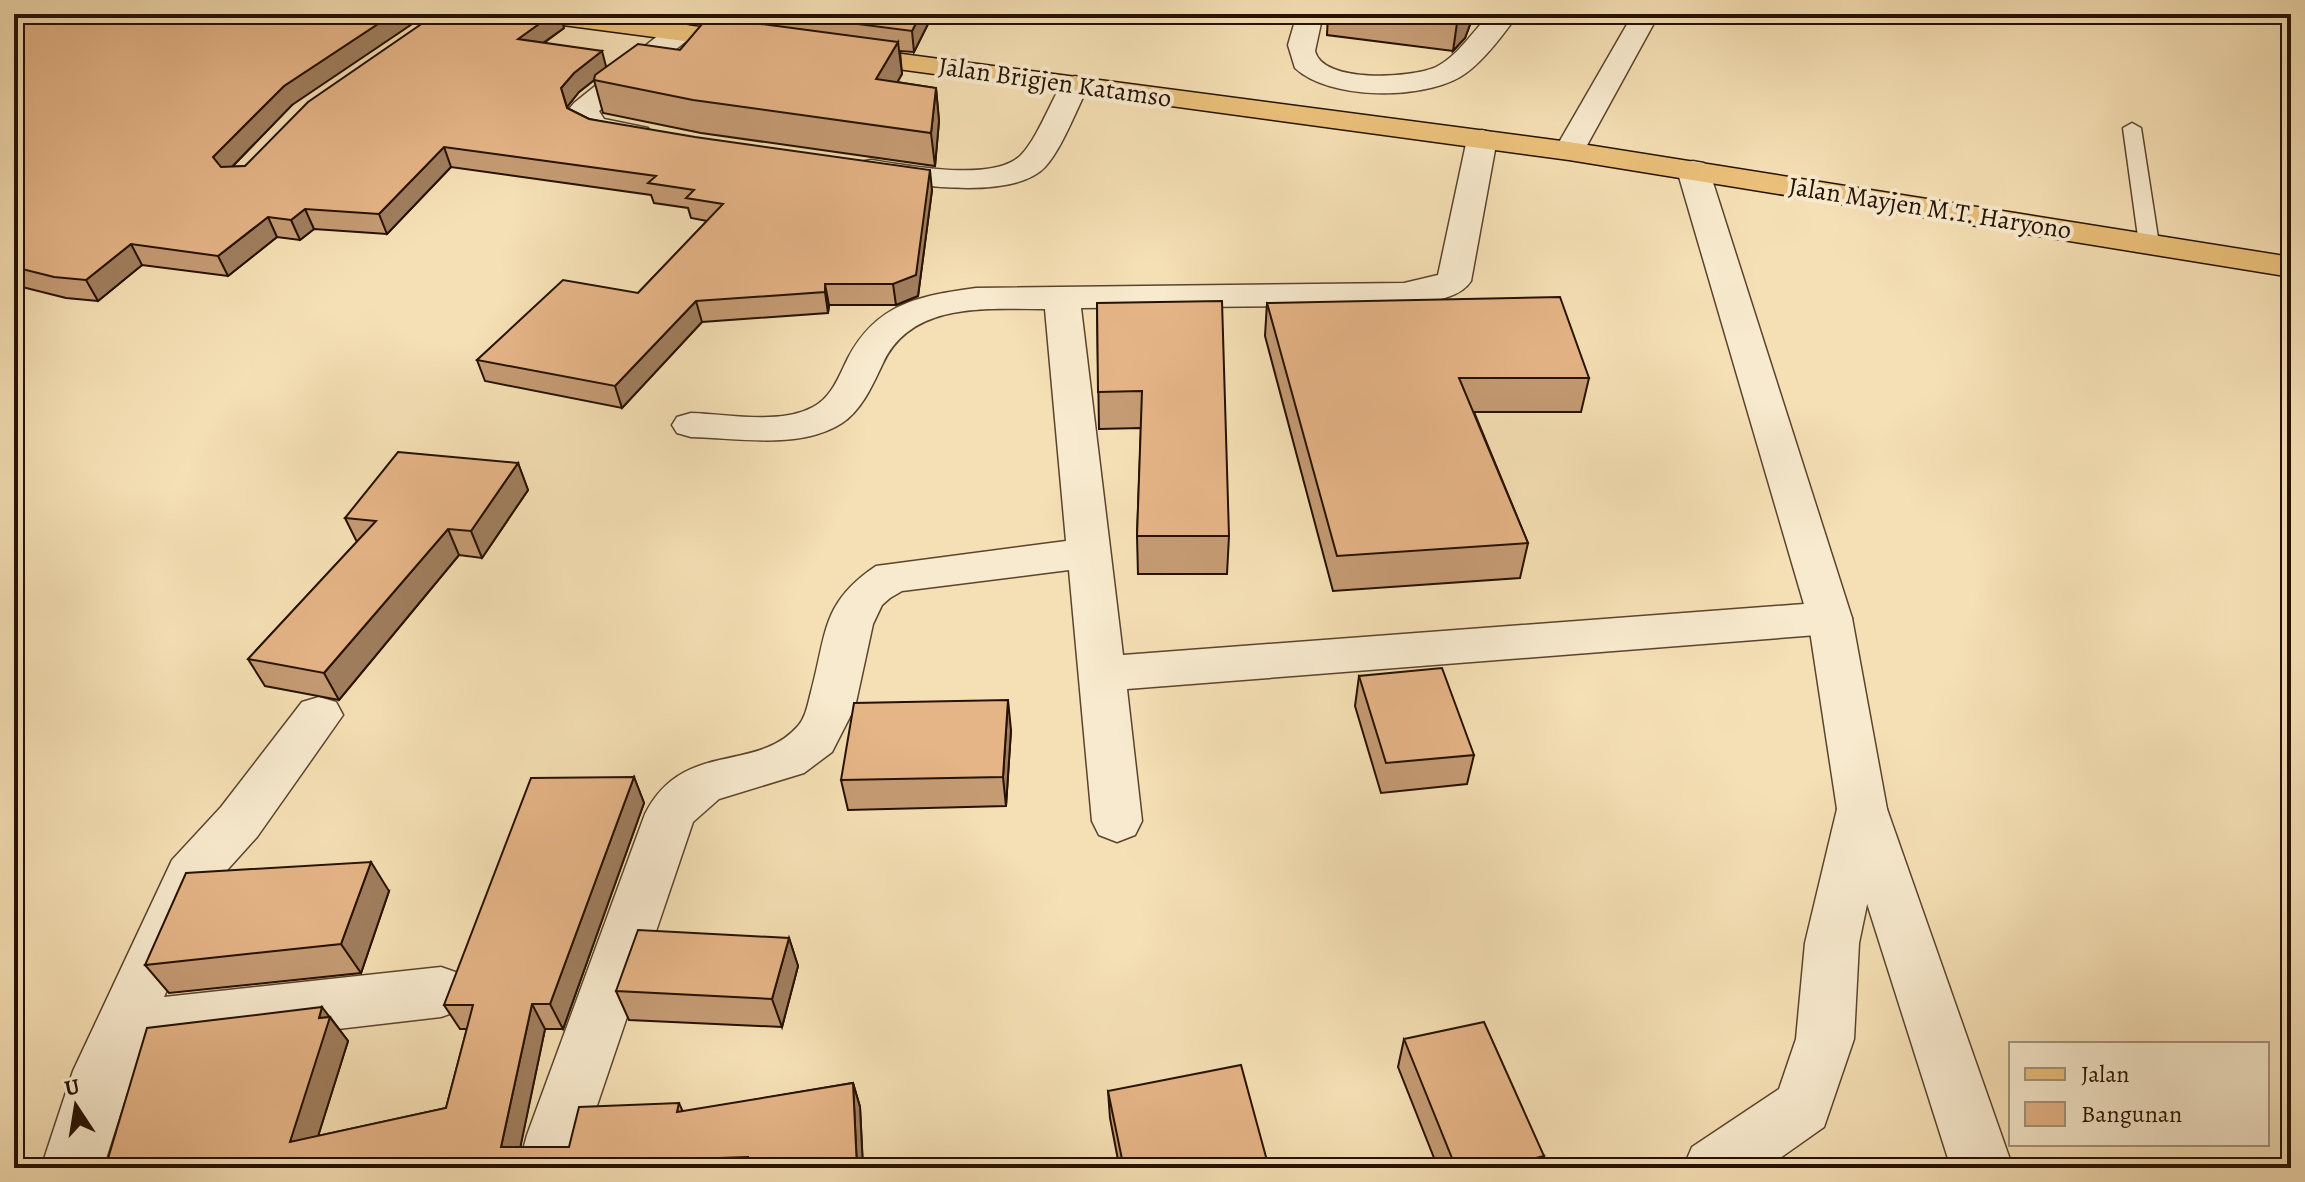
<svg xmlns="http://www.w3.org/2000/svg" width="2305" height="1182" viewBox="0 0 2305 1182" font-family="Alegreya,serif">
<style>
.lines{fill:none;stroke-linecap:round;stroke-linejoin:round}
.service-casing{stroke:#5a442d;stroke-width:3}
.minor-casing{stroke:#5a442d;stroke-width:3}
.tertiary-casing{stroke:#5a442d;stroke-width:3}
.primary-casing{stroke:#261100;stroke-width:3}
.service{fill:#f8eace;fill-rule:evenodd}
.minor{fill:#f8eace;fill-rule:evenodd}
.tertiary{fill:#f8eace;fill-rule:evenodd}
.primary{fill:#eac07a;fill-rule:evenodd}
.wall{fill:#c59b74;stroke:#261100;stroke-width:2}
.shaded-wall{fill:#a07e5e;stroke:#261100;stroke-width:2}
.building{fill:#e5b487;stroke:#261100;stroke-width:2}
.labels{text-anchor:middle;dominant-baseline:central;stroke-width:8;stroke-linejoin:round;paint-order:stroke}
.far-street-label{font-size:26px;fill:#261100;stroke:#f8eace}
</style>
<rect width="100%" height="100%" fill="#f5dfb4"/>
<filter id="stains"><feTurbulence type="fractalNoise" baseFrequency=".0025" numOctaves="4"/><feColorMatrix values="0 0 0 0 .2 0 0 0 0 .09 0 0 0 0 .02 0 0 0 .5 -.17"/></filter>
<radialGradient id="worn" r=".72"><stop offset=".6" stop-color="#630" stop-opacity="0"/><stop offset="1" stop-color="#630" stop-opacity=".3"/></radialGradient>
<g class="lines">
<defs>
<path id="service" d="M2132 123 2141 128 2159 244 2149 250 2139 244 2123 128Z"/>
<path id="minor" d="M1297 14H1323L1315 51C1323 84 1412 78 1436 67 1458 56 1473 31 1490 14H1518C1504 34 1481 65 1460 77 1420 100 1329 100 1295 68L1288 45Z
M680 24 690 26 694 32 690 38 599 111 604 119 648 128 652 134 648 140C627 146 592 138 574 125L569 109 574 103 670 26Z
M1075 76 1085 79 1089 85C1077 108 1062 149 1045 167 1013 201 913 185 871 178L860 176 855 169 860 162 871 160C906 165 994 183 1021 155 1036 140 1050 104 1061 85L1065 79Z
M1482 130 1493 133 1497 139 1471 281C1458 301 1426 301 1404 305L1081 308 1123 655 1830 602 1846 607 1852 618 1846 629 1830 634 1127 689 1142 821 1135 835 1117 842 1099 835 1092 821 1069 570 902 591 890 598 882 605 873 624 855 707 832 752 804 773 719 799 693 822 587 1135 580 1168H518L527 1135 645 814C683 739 756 774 798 726 806 717 808 703 811 692 827 633 821 603 876 566L1066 541 1045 309C987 309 912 301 883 363 873 384 862 410 842 423 800 450 738 438 691 437L677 433 672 425 677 417 691 413C727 414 780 425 813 407 832 397 839 376 848 358 877 303 919 296 976 288L1404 283 1438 275 1467 139 1471 133Z
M319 697 336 702 343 715 257 837 211 888 164 997 441 967 461 974 469 992 461 1010 441 1017 140 1052 103 1168H41L73 1071 172 860 221 807 302 702Z
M1862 789 1880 795 1887 809 1859 943 1854 1039 1824 1127 1766 1168H1683L1692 1147 1779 1089 1796 1039 1805 943 1837 809 1844 795Z"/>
<path id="tertiary" d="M1633 14H1659L1580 158H1558L1554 151Z
M1693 161 1704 163 1709 170 1852 618 1887 809 2013 1168H1951L1837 809 1808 618 1677 170 1682 163Z"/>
<path id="primary" d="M527 14H601L753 34 763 36 767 42 763 48 753 50 540 22 531 20Z
M841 46 1569 142 2291 257V277L1569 160 831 60 827 54 831 48Z"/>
</defs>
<use href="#service" class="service-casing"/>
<use href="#minor" class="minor-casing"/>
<use href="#tertiary" class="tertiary-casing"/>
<use href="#primary" class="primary-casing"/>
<use href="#service" class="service"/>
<use href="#minor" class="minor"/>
<use href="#tertiary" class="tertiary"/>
<use href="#primary" class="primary"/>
</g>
<path class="wall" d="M14 14 292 105 232 167 245 166 564 28 544 43 607 67 680 50 729 20 727 14H933L914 52 900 51 902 74 897 82 936 88 939 121 935 166 701 133 603 113 594 80 579 92 567 107V108L589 119 932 190 918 296 896 305H829L828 313 702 322 622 408 485 381 477 360 638 293 707 221 691 218 688 208 654 203 651 195 451 167 387 234 314 229 300 240 277 237 228 276 142 265 98 301 66 298 14 285Z
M1328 14H1474L1465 38 1453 51 1327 35Z
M1097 303 1229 536 1227 574H1138L1137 536 1141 428 1099 429Z
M1267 303 1589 378 1581 412H1474L1528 543 1520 578 1333 591 1265 336Z
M518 463 528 490 482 558 459 555 339 700 265 686 248 659 357 542 345 518Z
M1359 676 1474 755 1467 784 1381 793 1355 706Z
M1011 730 1006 806 848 810 841 780Z
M634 777 644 803 563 1029H545L520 1147H569L679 1103 683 1112 853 1083 860 1107 863 1168H82L107 1162 329 1017H330L348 1041 318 1136 446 1108 467 1029H460L444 1005Z
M389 891 361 973 169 993 145 965Z
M789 938 798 966 782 1027 629 1020 616 991Z
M1404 1039 1539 1168H1438L1398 1067Z
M1108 1091 1269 1168 1118 1160 1110 1118Z"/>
<path class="shaded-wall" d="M393 14H427L292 105 222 177 213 157 284 86Z
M553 14H560L564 28 523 57 518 39Z
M921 14H933L914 52 912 31Z
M1460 14H1474L1465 38 1453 51 1458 16Z
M898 42 902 74 881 111 876 79Z
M602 51 607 70 579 92 567 107 561 88 574 73Z
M936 88 939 121 935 166 931 133Z
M444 147 451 167 387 234 379 214Z
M930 170 932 190 918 296 896 305 893 284Z
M305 209 314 229 300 240 291 220Z
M268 217 277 237 228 276 218 256Z
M131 244 142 265 98 301 86 280Z
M825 284 829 305 828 313 825 292Z
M696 301 702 322 622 408 615 386Z
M518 463 528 490 482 558 471 531Z
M448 529 459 555 339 700 324 673Z
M1008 700 1011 730 1006 806 1003 777Z
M634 777 644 803 563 1029 550 1004Z
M371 862 389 891 361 973 341 944Z
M14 884 23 894 14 909Z
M789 938 798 966 782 1027 772 999Z
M532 1004 545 1029 516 1168 501 1147Z
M322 1007 348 1041 309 1165 290 1142 319 1018Z
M853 1083 860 1107 863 1168H857Z
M1544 1156 1539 1168H1496Z"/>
<path class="building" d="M14 14H393L284 86 213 157 221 167 245 166 308 102 436 14H553L518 39 602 51 574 73 561 88 567 108 589 119 695 137 930 170 916 275 893 284H825V292L696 301 615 386 477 360 563 280 638 293 723 204 686 198 694 190 648 183 656 176 444 147 379 214 305 209 291 220 268 217 218 256 131 244 86 280 54 277 14 267Z
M780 14H921L912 31Z
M1441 14H1460L1458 16Z
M708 17 898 42 876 79 936 88 931 133 693 100 594 80 595 75 638 44 680 50Z
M1560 297 1589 378H1459L1528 543 1337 556 1267 303Z
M1222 301 1229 536H1137L1142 391 1098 392 1097 303Z
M398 452 518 463 471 531 448 529 324 673 248 659 376 521 345 518Z
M1442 668 1474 755 1386 763 1359 676Z
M1008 700 1003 777 841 780 854 703Z
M634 777 550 1004H532L501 1147H569L579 1107 679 1103 677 1112 853 1083 857 1168H748V1157L659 1160 657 1168H82L107 1162 147 1028 322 1007 319 1018 330 1017 290 1142 446 1108 473 1005H444L531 778Z
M371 862 341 944 145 965 186 873Z
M638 930 789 938 772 999 616 991Z
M1484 1022 1544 1156 1496 1168H1456L1404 1039Z
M1241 1065 1269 1168H1090L1122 1159 1108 1091Z"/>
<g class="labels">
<g class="far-street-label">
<text transform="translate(1055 82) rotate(8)">Jalan Brigjen Katamso</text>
<text transform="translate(1930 208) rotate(9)">Jalan Mayjen M.T. Haryono</text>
</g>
</g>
<rect width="2305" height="1182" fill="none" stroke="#f5dfb4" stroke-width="48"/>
<rect x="16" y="16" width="2273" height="1150" fill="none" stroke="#261100" stroke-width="4"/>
<rect x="24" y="24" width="2257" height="1134" fill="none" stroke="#261100" stroke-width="2"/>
<rect x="2009" y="1042" width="260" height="104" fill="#f8eace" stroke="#a4937c" stroke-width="2"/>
<rect x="2025" y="1068" width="40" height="12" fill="#eac07a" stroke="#a4937c" stroke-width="2"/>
<text x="2081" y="1082" font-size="24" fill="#261100">Jalan</text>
<rect x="2025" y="1102" width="40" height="24" fill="#e5b487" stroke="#a4937c" stroke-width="2"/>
<text x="2081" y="1122" font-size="24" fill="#261100">Bangunan</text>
<g transform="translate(76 1106) rotate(348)" stroke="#f8eace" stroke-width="6" paint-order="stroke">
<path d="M0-6L14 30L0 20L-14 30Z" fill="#261100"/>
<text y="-12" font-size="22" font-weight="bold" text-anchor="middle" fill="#261100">U</text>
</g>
<rect width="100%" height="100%" filter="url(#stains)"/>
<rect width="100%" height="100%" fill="url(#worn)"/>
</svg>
